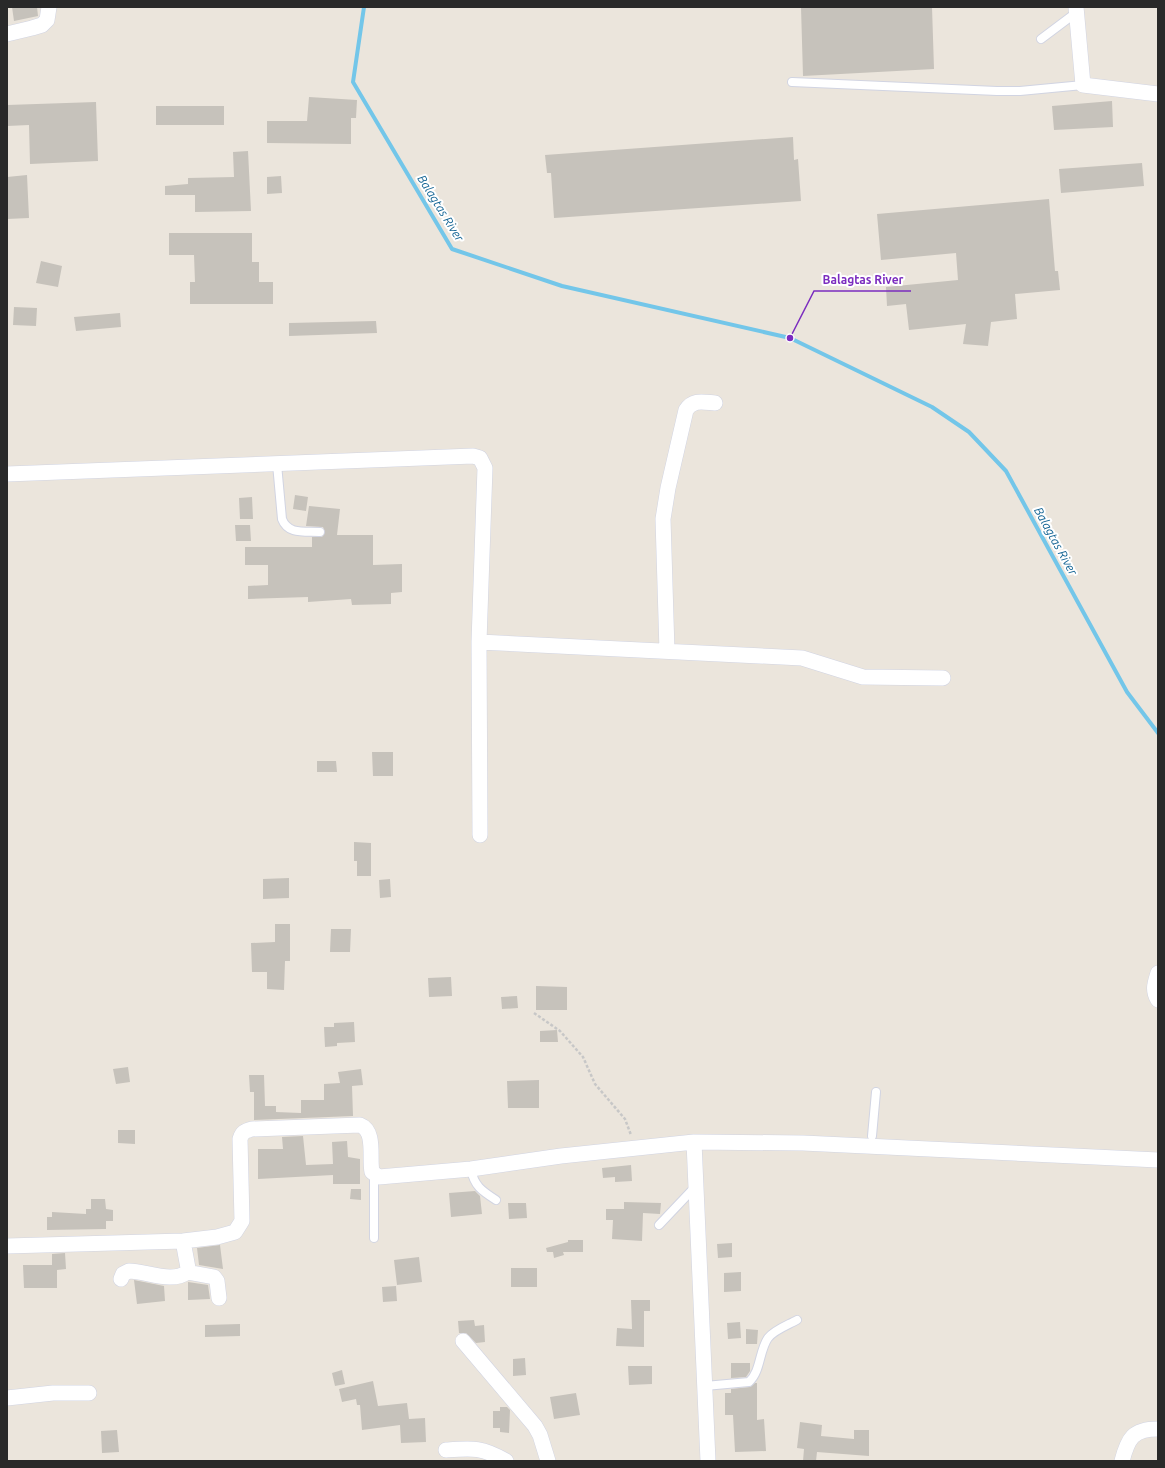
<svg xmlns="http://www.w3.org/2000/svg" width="1165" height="1468" viewBox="0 0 1165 1468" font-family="Ubuntu,sans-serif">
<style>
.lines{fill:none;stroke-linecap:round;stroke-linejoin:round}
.stream{stroke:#73c6e9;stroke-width:4}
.building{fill:#c6c2bb}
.service-casing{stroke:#d1d4e2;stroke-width:10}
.minor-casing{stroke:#d1d4e2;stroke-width:16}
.path{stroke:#c7c7c7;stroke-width:2.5;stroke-dasharray:3 2;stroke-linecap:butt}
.service{stroke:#fff;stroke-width:8}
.minor{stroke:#fff;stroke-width:15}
.labels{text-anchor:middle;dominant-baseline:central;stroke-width:4;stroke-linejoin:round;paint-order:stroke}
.water-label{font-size:12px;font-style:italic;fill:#136494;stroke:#fff}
.leader{fill:none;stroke:#7b2cbf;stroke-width:1.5}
.callout-dot{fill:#7b2cbf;stroke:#fff;stroke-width:1.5}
.callout-label{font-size:12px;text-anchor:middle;font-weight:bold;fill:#7b2cbf;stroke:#fff;stroke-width:4;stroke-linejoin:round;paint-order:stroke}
</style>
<rect width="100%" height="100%" fill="#ebe5dc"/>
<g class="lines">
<path class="stream" d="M364 7 353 82 452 249 562 286 790 338 932 407 969 432 1006 471 1127 692 1158 733"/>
</g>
<path class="building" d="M12 7H37L38 16 14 21Z
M801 7H932L934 69 803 76Z
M309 97 357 100 356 118H351V144L267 143V121H307Z
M1112 101 1113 127 1054 130 1052 106Z
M96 102 98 161 30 164 29 125 7 126V105Z
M156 106H224V125H156Z
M793 137 794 160 798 159 801 201 554 218 551 173H547L545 155Z
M248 151 251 211 195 212V195H165V186L188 184V178L234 177 233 152Z
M1142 163 1144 186 1061 193 1059 169Z
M27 175 29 218 7 219V177Z
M281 176 282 193 267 194V177Z
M1049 199 1055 271H1058L1060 290 1015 294 1017 319 991 322 988 346 963 344 966 324 909 330 906 304 887 306 886 287 958 280 956 253 881 260 877 214Z
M169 233H252V262H259V282H273V304H190V282H195L194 255H169Z
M41 261 62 266 58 287 36 283Z
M14 307 37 308 36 326 13 325Z
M120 313 121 327 76 331 74 317Z
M376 321 377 333 289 336V323Z
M295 495 308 497 306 511 293 509Z
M252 497 253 519H240L239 498Z
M309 506 340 509 337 535H373V565L402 564V592L391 593V604L352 605 351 599 308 602V597L248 599V586L268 585V565H245V547H312V537H322L325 532 323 527 306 526Z
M235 525H250L251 541H236Z
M372 752H393V776H373Z
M317 761H336L337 772H317Z
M354 842 371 843V876H357V861H354Z
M289 878V898L263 899V879Z
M390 879 391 897 380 898 379 880Z
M275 924H290V961H285L284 990 267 989V972H252L251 943 275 942Z
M331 929H351L350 952H330Z
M451 977 452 996 429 997 428 978Z
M536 986 567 987V1010H536Z
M517 996 518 1008 502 1009 501 997Z
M354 1022 355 1042 337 1043V1046L325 1047 324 1027H334V1023Z
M557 1030 558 1042H540V1031Z
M128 1067 130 1082 116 1084 113 1069Z
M361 1069 363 1085 352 1086 353 1116 254 1120V1092H250L249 1075H264L265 1106H276V1112L301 1113V1100H324V1084L340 1083 338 1072Z
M539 1080V1108H508L507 1081Z
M118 1130H135V1144L118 1143Z
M303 1136 306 1165 333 1164 332 1142 347 1141 348 1157 360 1159V1184H333V1175L258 1179V1149H283L282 1137Z
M631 1165 632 1181 615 1182V1177L603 1178 602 1168Z
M351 1189H361V1200L350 1199Z
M475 1191 480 1196 482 1214 451 1217 449 1193Z
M91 1199H105L106 1209 113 1210V1221H106V1229L47 1230V1217H52V1212L86 1214V1209H91Z
M624 1202 661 1203 660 1214 643 1213 642 1241 612 1239 613 1220H606V1209H624Z
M508 1203H526L527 1218 509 1219Z
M568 1240H583V1252H563L564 1255 554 1258 553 1252H547L546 1248 568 1242Z
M732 1243V1257L718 1258 717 1244Z
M220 1245 223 1269 199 1265 197 1248Z
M65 1253 66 1269 57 1270V1288H24L23 1265H52V1254Z
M419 1257 422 1282 397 1285 394 1260Z
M511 1268H537V1287H511Z
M741 1272V1291L724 1292V1273Z
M134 1280 164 1286 165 1301 137 1304Z
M188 1282 208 1285 210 1299 188 1300Z
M396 1286 397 1301 383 1302 382 1287Z
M631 1300H650V1311H644V1347L616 1346 617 1328 632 1329Z
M474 1320 475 1326 484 1325 485 1342 476 1343 466 1333H459L458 1321Z
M740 1322 741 1338 728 1339 727 1323Z
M240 1324V1336L205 1337V1325Z
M746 1329 758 1330 757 1344H746Z
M525 1358 526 1375 513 1376V1359Z
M731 1363H750V1371L746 1377 731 1378Z
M628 1366H652V1384L629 1385Z
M342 1370 345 1384 335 1386 332 1373Z
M373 1381 378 1406 407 1403 409 1419 425 1418 426 1442 401 1443 400 1425 362 1430 360 1405H357L356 1399 342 1402 339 1389Z
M755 1383H757V1420L764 1419 766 1451 735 1452 733 1415H725V1393H731V1389L750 1387Z
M576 1393 580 1415 554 1419 550 1397Z
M500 1407H507L510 1410 509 1433 500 1432V1428H493V1411H500Z
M800 1422 822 1425 821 1436 854 1439V1430H869V1456L817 1452 816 1461H803L804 1449 797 1448Z
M117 1430 119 1452 102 1453 101 1431Z"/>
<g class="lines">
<defs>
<path id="service" d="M1041 39 1077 12
M792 82 997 91H1020L1083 85
M277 464 282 519C288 535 305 531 320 532
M872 1136 876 1092
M471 1169C474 1186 482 1191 496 1200
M659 1225 695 1187
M374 1238V1175
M705 1386 749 1382C761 1371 759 1351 768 1338 774 1330 788 1325 797 1320"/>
<path id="minor" d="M1076 7 1083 85 1158 94
M7 34 32 28 42 25 47 20 49 7
M7 474 473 456 480 458 485 468 479 642 802 658 863 677 943 678
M479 642 480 835
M667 651 663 519 668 488 686 410C693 399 703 402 715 403
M1158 973C1155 983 1152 990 1158 1000
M694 1142 708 1461
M7 1246 183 1241 217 1237 235 1232 242 1221 240 1139C242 1132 245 1131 252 1129L360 1125C376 1131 369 1158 372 1172L379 1177 471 1169 561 1156 694 1142 803 1143 1158 1160
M187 1272 214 1277 217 1281 219 1298
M121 1279 123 1274 129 1271C146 1271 173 1284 187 1272L188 1268 183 1241
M463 1341 535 1426 540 1435 548 1461
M7 1398 53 1393H89
M446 1450C473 1448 482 1447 506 1461
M1122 1461C1128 1438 1133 1429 1158 1429"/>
</defs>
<use href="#service" class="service-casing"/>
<use href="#minor" class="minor-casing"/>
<path class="path" d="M534 1013 560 1031 583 1057 595 1084 625 1119 631 1135"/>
<use href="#service" class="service"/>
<use href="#minor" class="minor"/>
</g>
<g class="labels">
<g class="water-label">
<text transform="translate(441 208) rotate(58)">Balagtas River</text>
<text transform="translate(1056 541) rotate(61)">Balagtas River</text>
</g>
</g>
<path class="leader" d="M790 338L814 291H911"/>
<circle class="callout-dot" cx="790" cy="338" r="4"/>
<g class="callout-label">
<text x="863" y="284">Balagtas River</text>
</g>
<rect width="1165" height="1468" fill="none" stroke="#292929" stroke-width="16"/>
</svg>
